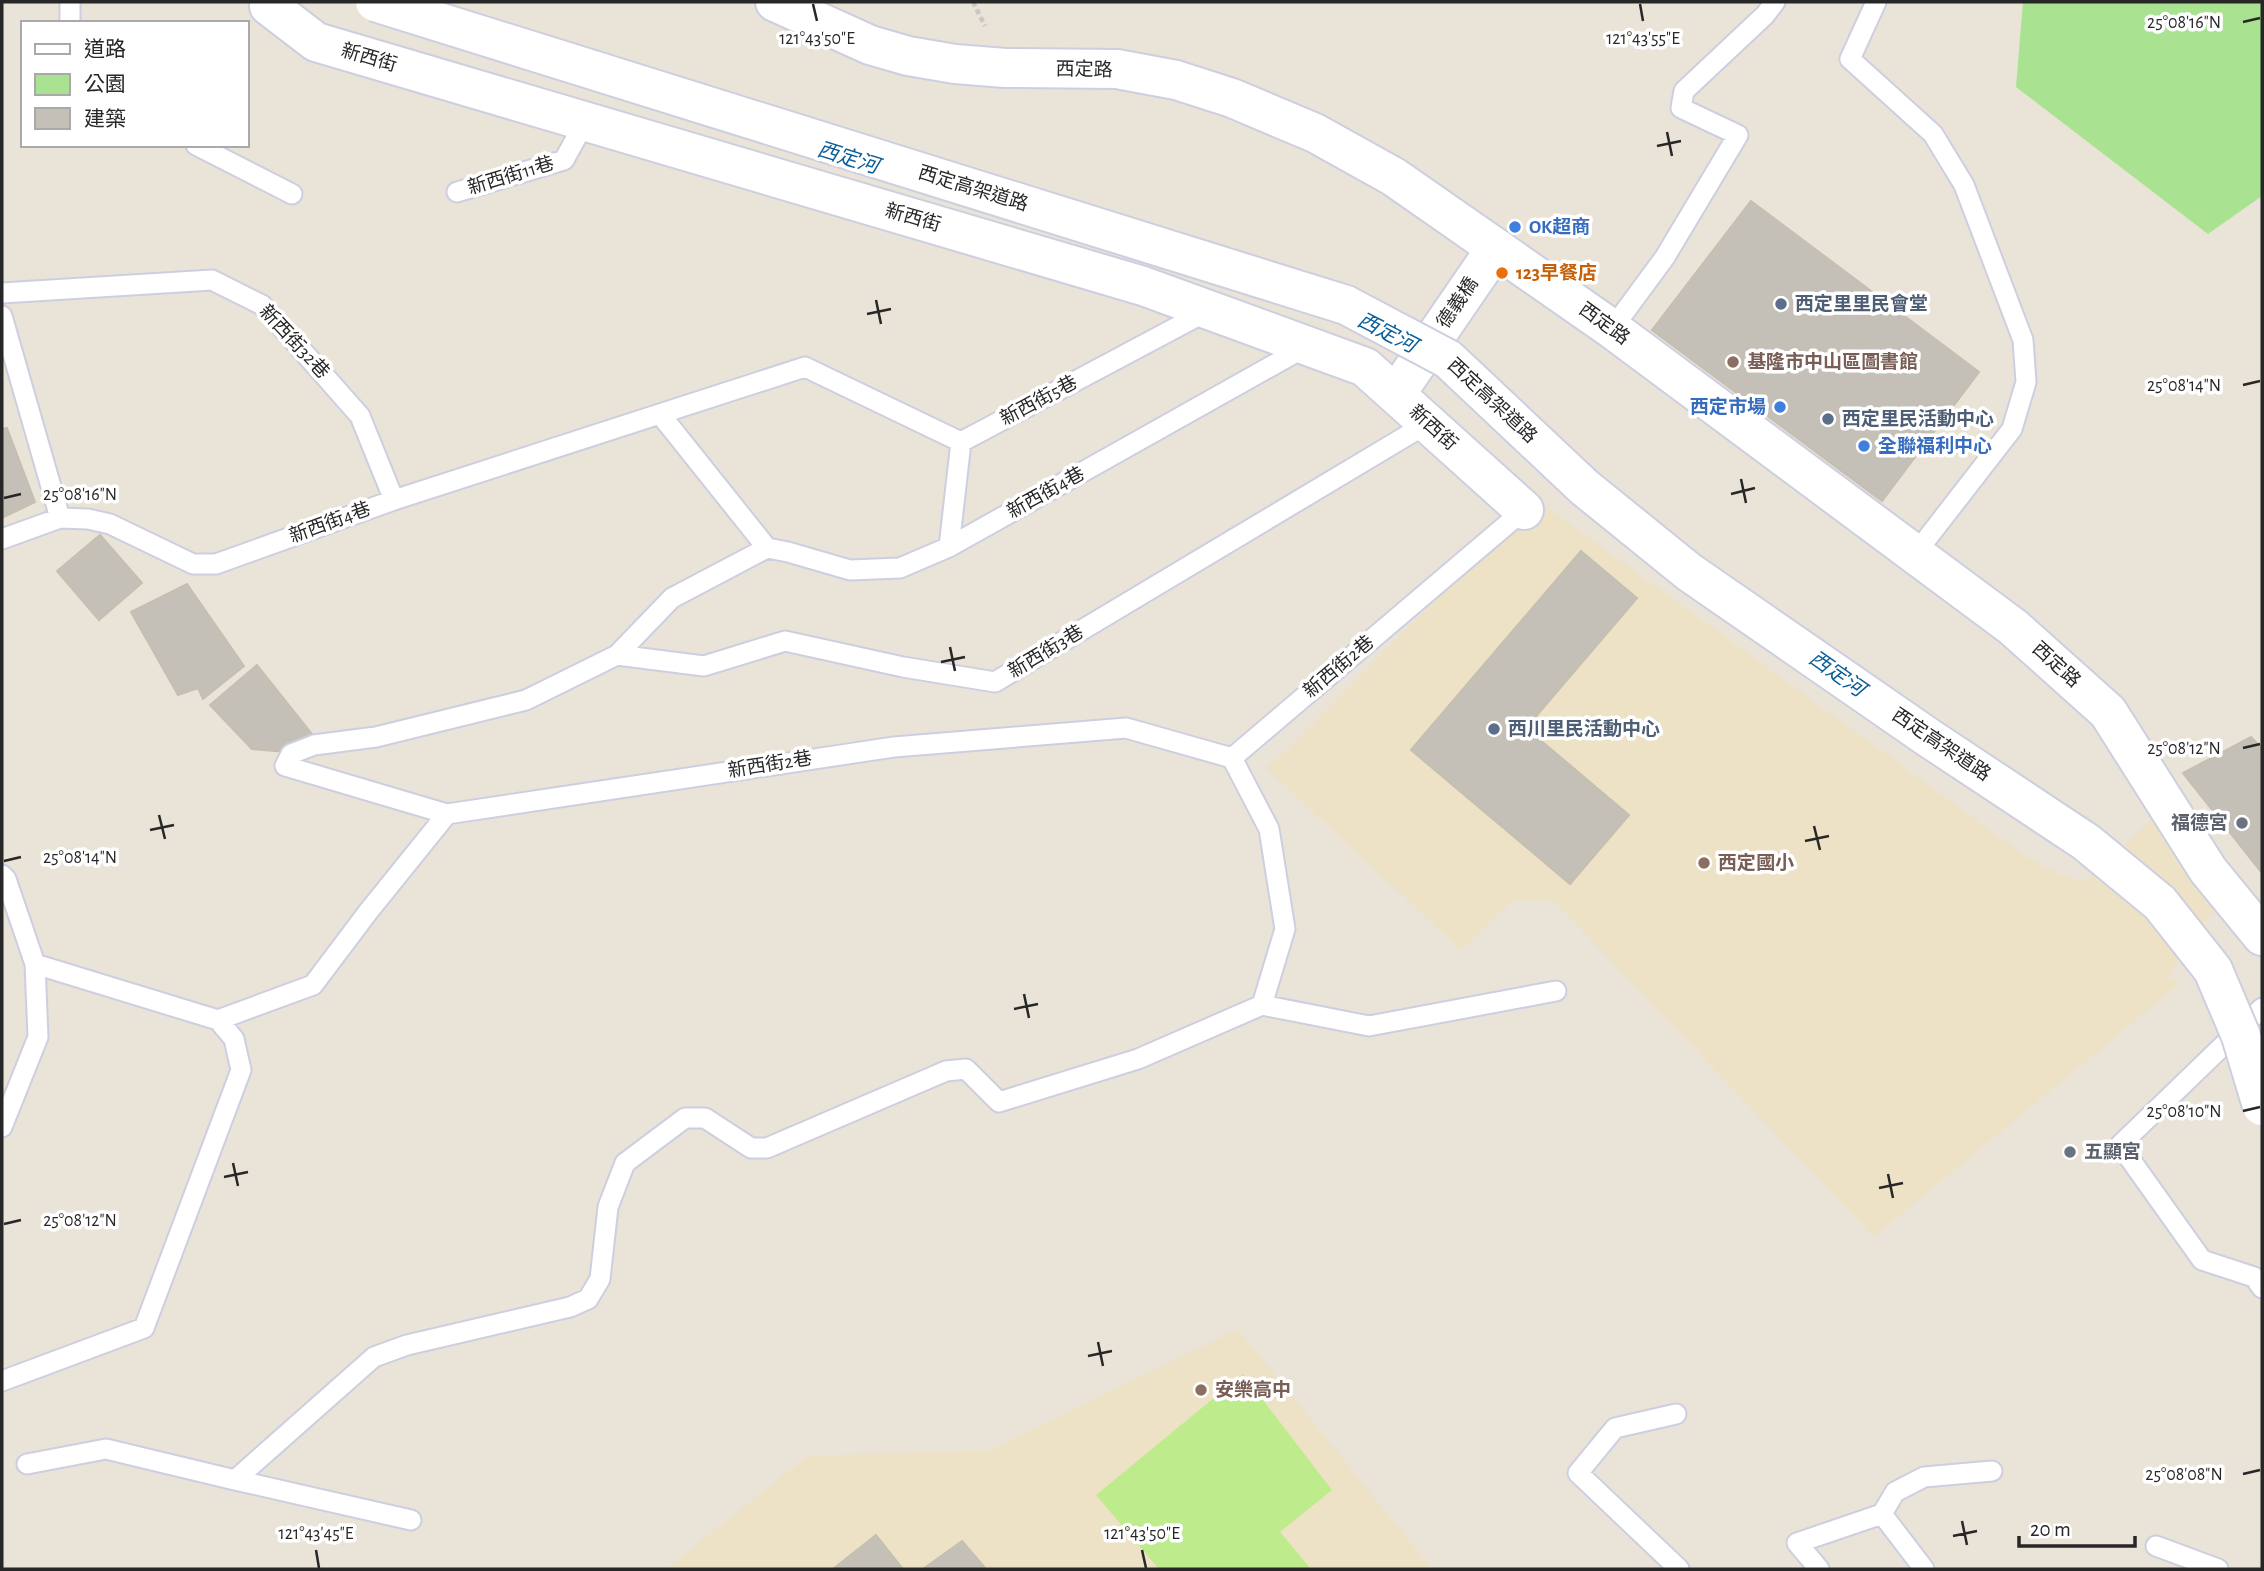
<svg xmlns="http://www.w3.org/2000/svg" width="2264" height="1571" viewBox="0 0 2264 1571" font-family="'Alegreya Sans','Noto Sans TC',sans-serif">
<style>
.education{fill:#ede2c5}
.green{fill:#a9e391}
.pitch{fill:#beeb8c}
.building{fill:#c5c0b7;stroke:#c5bfb1;stroke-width:2}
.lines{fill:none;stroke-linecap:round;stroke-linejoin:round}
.service-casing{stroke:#cdcfe1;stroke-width:23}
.minor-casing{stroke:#cdcfe1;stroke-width:42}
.tertiary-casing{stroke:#cdcfe1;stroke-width:42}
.path{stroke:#c7c7c7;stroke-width:4.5;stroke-dasharray:5 3.5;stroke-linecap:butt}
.service{stroke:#fff;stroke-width:19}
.minor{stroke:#fff;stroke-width:38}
.tertiary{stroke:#fff;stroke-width:38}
.tertiary-bridge-casing{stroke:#cdcfe1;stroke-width:42;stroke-linecap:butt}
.tertiary-bridge{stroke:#fff;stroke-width:38}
.ticks{fill:none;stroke:#272727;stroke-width:2.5}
.shop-dot{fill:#3f7fe0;stroke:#fff;stroke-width:2.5}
.food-dot{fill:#e8710a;stroke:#fff;stroke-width:2.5}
.service-dot{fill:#5c6f8a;stroke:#fff;stroke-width:2.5}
.education-dot{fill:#8d6e63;stroke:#fff;stroke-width:2.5}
.worship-dot{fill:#6b7280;stroke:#fff;stroke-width:2.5}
.labels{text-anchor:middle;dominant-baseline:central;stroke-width:7;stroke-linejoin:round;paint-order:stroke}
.street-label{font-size:19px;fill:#272727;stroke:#fff}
.shop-label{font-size:19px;font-weight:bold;fill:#366cbe;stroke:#fff;text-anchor:start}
.food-label{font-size:19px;font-weight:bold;fill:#c56008;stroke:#fff;text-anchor:start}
.service-label{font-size:19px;font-weight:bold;fill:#4e5e75;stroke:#fff;text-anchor:start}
.education-label{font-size:19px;font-weight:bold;fill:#785e54;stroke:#fff;text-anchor:start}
.worship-label{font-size:19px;font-weight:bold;fill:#5b616d;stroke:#fff;text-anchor:end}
.water-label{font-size:21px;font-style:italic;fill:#0a5f98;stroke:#fff}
.ticks-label{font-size:18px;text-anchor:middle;fill:#272727;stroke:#fff;stroke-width:7;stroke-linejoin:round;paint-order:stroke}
</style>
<rect width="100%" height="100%" fill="#eae3d7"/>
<path class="education" d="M1536 499 2027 857 2057 873 2085 882 2167 805 2225 892 2167 979 2181 982 1874 1237 1554 901 1513 900 1461 950 1266 768 1288 749Z
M1238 1329 1432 1569H666L808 1456 990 1450Z"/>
<path class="green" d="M2023 2H2262V196L2208 234 2016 87Z"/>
<path class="pitch" d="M1243 1374 1332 1490 1280 1532 1311 1569H1159L1096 1495Z"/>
<path class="building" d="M1751 201 1979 372 1882 501 1652 330Z
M7 428 35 502 2 518V429Z
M100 535 142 583 99 620 57 571Z
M1581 551 1637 598 1526 728 1629 815 1570 884 1411 750Z
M187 584 244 666 203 699 198 688 178 695 131 612Z
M257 665 315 738 287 752 252 749 210 705Z
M2251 737 2262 749V873L2183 773Z
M876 1535 903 1569H833Z
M962 1541 986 1569H923Z"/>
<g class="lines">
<defs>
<path id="service" d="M1876 2 1850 59 1933 134 1964 185 2023 340 2026 382 2012 429 1915 554
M70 23V2
M196 145 292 194
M457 192 564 160 585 122
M2 293 212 280 262 305 360 416 394 500
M2 316 60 518
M1612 329 1665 257 1738 135 1681 108 1684 91 1765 15 1775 2
M660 414 767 548
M2 539 60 518 88 519 110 524 193 564H216L394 500 805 367 961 442
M949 547 961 442 1209 310
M617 655 704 666 785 641 903 667 995 682 1428 423
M1232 758 1126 728 894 747 447 814 285 766 291 754 314 745 376 737 526 700 617 655 672 598 767 548 788 552 850 570 900 568 949 547 1307 346
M1232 758 1524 510
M2 875 6 879 35 964 38 1037 2 1127
M35 964 218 1020 313 985 368 912 447 814
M1262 1005 1369 1026 1556 991
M2262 1008 2120 1145 2202 1260 2254 1277 2262 1288
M2 1381 144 1328 241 1070 234 1039 218 1020
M1676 1414 1615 1428 1578 1473 1679 1569
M27 1464 106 1449 235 1480
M1882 1514 1895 1492 1924 1477 1992 1471
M411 1520 235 1480 374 1357 407 1345 570 1307 588 1299 600 1279 608 1207 625 1163 685 1118H705L751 1148H767L946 1071 966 1069 999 1102 1138 1059 1262 1005 1285 929 1269 829 1232 758
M2156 1546 2218 1569
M1819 1569 1797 1543 1882 1514 1924 1569"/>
<path id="minor" d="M271 2 269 6 316 42 1143 286 1365 367 1524 510
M1396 394 1496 248"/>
<path id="tertiary" d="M775 2 870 45 908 56 955 64 1005 68 1117 69 1176 80 1232 98 1315 133 1394 177 1612 329 2013 627 2108 712 2208 870 2262 936"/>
</defs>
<use href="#service" class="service-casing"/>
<use href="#minor" class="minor-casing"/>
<use href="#tertiary" class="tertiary-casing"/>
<path class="path" d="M973 2 985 26"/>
<use href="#service" class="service"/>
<use href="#minor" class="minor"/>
<use href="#tertiary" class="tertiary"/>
<defs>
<path id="tertiary-bridge" d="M375 2 1346 305 1448 359 1584 487 1689 572 1929 738 2086 842 2160 903 2213 970 2241 1036 2262 1106"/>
</defs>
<use href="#tertiary-bridge" class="tertiary-bridge-casing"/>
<use href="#tertiary-bridge" class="tertiary-bridge"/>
</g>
<path class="ticks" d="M813 4 817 21M1640 4 1643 21M2243 22 2260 18M1667 132 1672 156M1657 146 1681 141M876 300 881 324M867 314 891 309M2243 385 2260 381M1741 479 1746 503M1731 494 1755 488M4 498 21 494M950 647 955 671M941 662 965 657M2243 748 2260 744M159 815 165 839M1814 826 1820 850M150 830 174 825M1805 841 1829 836M4 861 21 857M1024 994 1029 1018M1014 1009 1038 1004M2243 1111 2260 1107M233 1163 238 1186M1888 1174 1893 1198M224 1177 248 1172M1879 1188 1903 1183M4 1224 21 1220M1098 1342 1103 1366M1088 1356 1112 1351M2243 1474 2260 1470M1962 1521 1967 1545M1953 1536 1977 1531M316 1550 319 1568M1142 1550 1146 1568"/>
<g class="shop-dot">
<circle cx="1515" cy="227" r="7"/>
<circle cx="1780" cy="407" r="7"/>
<circle cx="1864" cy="446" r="7"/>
</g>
<circle class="food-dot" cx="1502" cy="273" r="7"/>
<g class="service-dot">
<circle cx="1781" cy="304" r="7"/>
<circle cx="1828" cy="419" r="7"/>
<circle cx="1494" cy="729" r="7"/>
</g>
<g class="education-dot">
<circle cx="1733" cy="362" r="7"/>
<circle cx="1704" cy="863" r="7"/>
<circle cx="1201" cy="1390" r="7"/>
</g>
<g class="worship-dot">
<circle cx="2242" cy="823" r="7"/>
<circle cx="2070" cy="1152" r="7"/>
</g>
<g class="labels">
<g class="street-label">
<text transform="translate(369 58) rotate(16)">新西街</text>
<text transform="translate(1084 70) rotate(1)">西定路</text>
<text transform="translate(511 176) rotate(-17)">新西街11巷</text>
<text transform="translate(973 189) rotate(17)">西定高架道路</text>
<text transform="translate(913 218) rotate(16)">新西街</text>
<text transform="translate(1458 303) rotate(-56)">德義橋</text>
<text transform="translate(1604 324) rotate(36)">西定路</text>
<text transform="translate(294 342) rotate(47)">新西街32巷</text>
<text transform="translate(1039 401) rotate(-28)">新西街5巷</text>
<text transform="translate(1492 401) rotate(43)">西定高架道路</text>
<text transform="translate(1433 428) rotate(42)">新西街</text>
<text transform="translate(1046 493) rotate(-29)">新西街4巷</text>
<text transform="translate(330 523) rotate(-20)">新西街4巷</text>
<text transform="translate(1046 652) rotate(-31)">新西街3巷</text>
<text transform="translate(2056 665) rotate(42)">西定路</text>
<text transform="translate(1339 667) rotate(-40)">新西街2巷</text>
<text transform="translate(1941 745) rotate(34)">西定高架道路</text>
<text transform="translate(770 765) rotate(-9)">新西街2巷</text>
</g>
<g class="shop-label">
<text x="1529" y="227">OK超商</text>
<text x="1766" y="407" text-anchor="end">西定市場</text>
<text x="1878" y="446">全聯福利中心</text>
</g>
<g class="food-label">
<text x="1516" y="273">123早餐店</text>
</g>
<g class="service-label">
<text x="1795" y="304">西定里里民會堂</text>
<text x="1842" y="419">西定里民活動中心</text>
<text x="1508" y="729">西川里民活動中心</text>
</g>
<g class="education-label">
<text x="1747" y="362">基隆市中山區圖書館</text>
<text x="1718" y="863">西定國小</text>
<text x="1215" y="1390">安樂高中</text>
</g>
<g class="worship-label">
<text x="2228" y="823">福德宮</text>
<text x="2084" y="1152" text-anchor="start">五顯宮</text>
</g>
<g class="water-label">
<text transform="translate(848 158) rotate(17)">西定河</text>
<text transform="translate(1387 333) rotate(27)">西定河</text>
<text transform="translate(1837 674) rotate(35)">西定河</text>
</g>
</g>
<g class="ticks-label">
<text x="2184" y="28">25°08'16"N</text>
<text x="817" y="44">121°43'50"E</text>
<text x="1643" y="44">121°43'55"E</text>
<text x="2184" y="391">25°08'14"N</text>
<text x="80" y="500">25°08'16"N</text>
<text x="2184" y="754">25°08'12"N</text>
<text x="80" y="863">25°08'14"N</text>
<text x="2184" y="1117">25°08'10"N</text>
<text x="80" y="1226">25°08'12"N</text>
<text x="2184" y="1480">25°08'08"N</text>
<text x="316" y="1539">121°43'45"E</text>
<text x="1142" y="1539">121°43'50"E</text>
</g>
<rect width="2264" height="1571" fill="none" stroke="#272727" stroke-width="7"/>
<rect x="21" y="21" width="228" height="126" fill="#ffffff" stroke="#a9a9a9" stroke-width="2"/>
<rect x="35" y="44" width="35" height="10" fill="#ffffff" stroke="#a9a9a9" stroke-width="2"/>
<text x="84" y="56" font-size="21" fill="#272727">道路</text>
<rect x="35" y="74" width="35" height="21" fill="#a9e391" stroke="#a9a9a9" stroke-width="2"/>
<text x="84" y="91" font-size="21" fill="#272727">公園</text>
<rect x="35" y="108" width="35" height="21" fill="#c5c0b7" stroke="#a9a9a9" stroke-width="2"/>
<text x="84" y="126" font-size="21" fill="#272727">建築</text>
<path d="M2019 1536v10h116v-10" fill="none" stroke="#272727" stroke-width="3.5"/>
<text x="2030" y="1536" font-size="21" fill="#272727" stroke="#ffffff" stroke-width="5" paint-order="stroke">20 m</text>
</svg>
